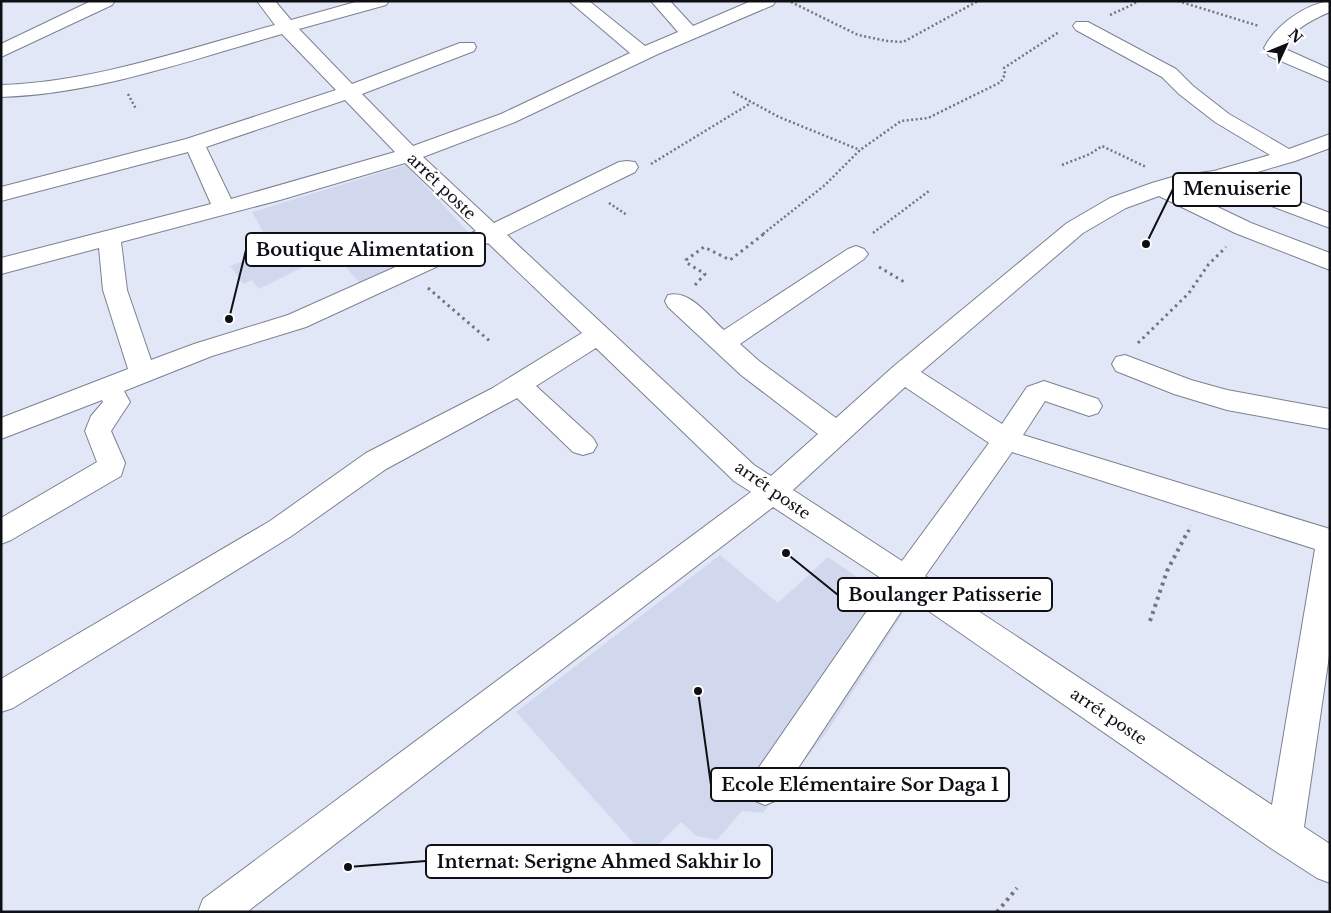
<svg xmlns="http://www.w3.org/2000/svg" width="1331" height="913" viewBox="0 0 1331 913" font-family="'Libre Baskerville',serif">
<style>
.built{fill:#d1d8ee}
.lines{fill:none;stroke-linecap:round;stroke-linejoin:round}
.minor-casing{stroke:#7c818f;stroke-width:2}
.path-far2{stroke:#727580;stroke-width:2.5;stroke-dasharray:2 2.5;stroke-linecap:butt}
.path-far1{stroke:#727580;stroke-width:3;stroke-dasharray:2.5 4;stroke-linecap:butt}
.path{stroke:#727580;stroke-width:4;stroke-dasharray:3 4.5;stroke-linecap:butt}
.minor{fill:#fff;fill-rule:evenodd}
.labels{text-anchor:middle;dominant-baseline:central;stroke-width:4.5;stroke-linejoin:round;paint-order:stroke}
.street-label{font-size:16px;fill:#0e1015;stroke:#fff}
.leader{fill:none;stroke:#0e1015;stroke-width:2}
.callout-dot{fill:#0e1015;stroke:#fff;stroke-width:2}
.callout{fill:#fff;stroke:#0e1015;stroke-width:2}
.callout-label{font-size:18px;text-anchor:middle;font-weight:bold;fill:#0e1015}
</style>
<rect width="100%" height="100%" fill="#e2e7f8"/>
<path class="built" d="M406 165 471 235 361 285 333 252 259 289 252 280 243 284 230 266 273 250 252 212Z
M720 555 778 603 828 557 905 610 827 732 763 813 742 811 717 840 696 836 681 822 646 857 516 712Z"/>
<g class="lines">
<defs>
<path id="minor" d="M91 1H115L112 5 1 57V44Z
M257 1H275L291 20 359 1H389L386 5 299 29 352 84 460 43H474L476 47 474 51 362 94 413 146 501 114 630 53 569 1H589L645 46 678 32 651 1H670L693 26 751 1H776L773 5 658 54 515 122 423 157 494 223 619 162 627 161 635 162 638 167 635 172 507 235 754 465 771 476 818 434 741 375 668 307 665 301 668 295C690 289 709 317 724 330L848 249 856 246 864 249 868 254 864 259 740 344 759 361 836 418 894 366 1067 223 1110 198 1152 183 1176 176 1214 171 1270 155 1215 122 1179 94 1162 77 1076 30 1073 26 1076 22H1088L1176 69 1193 86 1229 114 1289 149 1330 134V148L1295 161 1237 178 1330 213V228L1213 184 1180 189 1251 223 1330 253V270L1235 233 1159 196 1126 208 1083 233 921 372 1002 424 1027 387 1044 381 1098 399 1102 406 1098 413 1089 416 1045 401 1023 435 1330 529V649L1304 827 1330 844V883L1317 878 1272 849 910 598 777 800 765 805 753 800 748 788 753 776 887 582 773 507 247 912H198L203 899 751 492 734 481 596 348 536 386 593 438 597 445 593 452 583 455 573 452 517 398 386 469 290 537 13 708 1 712V679L270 521 366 453 491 389 582 333 488 243 306 327 212 356 124 391 130 402 111 431 125 463 121 476 11 540 1 544V518L97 462 85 431 91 416 103 402 102 400 1 439V418L128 369 103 290 99 248 1 274V258L211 204 188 152 1 201V187L186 139 336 90 282 34C191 60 97 94 1 97V85C95 82 186 49 275 25ZM345 100 395 152 231 199 206 147ZM405 163 476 231 288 315 194 344 151 360 127 290 121 242 280 200ZM905 387 989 443 902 561 793 490ZM1012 452 1315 549 1272 805 925 576Z
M1330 1V12C1313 19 1290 31 1283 48L1330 69V82L1269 56 1264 48C1275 26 1305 4 1330 1Z
M1125 355 1191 380 1227 390 1330 409V429L1227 410 1174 394 1116 371 1112 364 1116 357Z"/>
</defs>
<use href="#minor" class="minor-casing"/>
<path class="path-far2" d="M1178 1 1259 26
M791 2 858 35 887 41 903 42 978 1
M1110 15C1120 10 1129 7 1138 1
M733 92 779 117 860 150
M128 94 136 109
M651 164 751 103
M1062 165 1090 154 1102 146 1146 167
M609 203 627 215
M873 233 929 191
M763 234 825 185 860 150 901 121 928 118 1001 82 1005 74 1004 68 1059 32"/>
<path class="path-far1" d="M879 267 906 283
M695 285 705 274 687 263 686 260 704 247 730 260 765 233
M428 288 492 343
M1138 343 1189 293 1208 265 1226 247
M1188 532 1191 526"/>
<path class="path" d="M1150 621 1167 571 1188 531
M997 912 1017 888"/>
<use href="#minor" class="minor"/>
</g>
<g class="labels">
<g class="street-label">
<text transform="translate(442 186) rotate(44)">arrét poste</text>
<text transform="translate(773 490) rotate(35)">arrét poste</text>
<text transform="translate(1109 716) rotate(34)">arrét poste</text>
</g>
</g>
<path class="leader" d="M1146 244L1173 189M229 319L246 250M786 553L838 595M698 691L711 785M348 867L426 861"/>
<g class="callout-dot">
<circle cx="1146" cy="244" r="5"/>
<circle cx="229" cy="319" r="5"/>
<circle cx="786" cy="553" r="5"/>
<circle cx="698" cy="691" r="5"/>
<circle cx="348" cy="867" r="5"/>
</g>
<g class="callout">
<rect x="1173" y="173" width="128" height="33" rx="5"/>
<rect x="246" y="233" width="239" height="33" rx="5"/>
<rect x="838" y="578" width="214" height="33" rx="5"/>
<rect x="711" y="768" width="298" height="33" rx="5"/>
<rect x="426" y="845" width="346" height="33" rx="5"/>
</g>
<g class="callout-label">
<text x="1237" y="195">Menuiserie</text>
<text x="365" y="256">Boutique Alimentation</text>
<text x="945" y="601">Boulanger Patisserie</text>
<text x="860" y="791">Ecole Elémentaire Sor Daga 1</text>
<text x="599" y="868">Internat: Serigne Ahmed Sakhir lo</text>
</g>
<rect width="1331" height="913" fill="none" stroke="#0e1015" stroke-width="5"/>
<g transform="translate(1286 45) rotate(46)" stroke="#ffffff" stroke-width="4" paint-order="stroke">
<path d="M0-4L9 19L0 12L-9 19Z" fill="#0e1015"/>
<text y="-8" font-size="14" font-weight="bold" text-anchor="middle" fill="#0e1015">N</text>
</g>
</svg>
